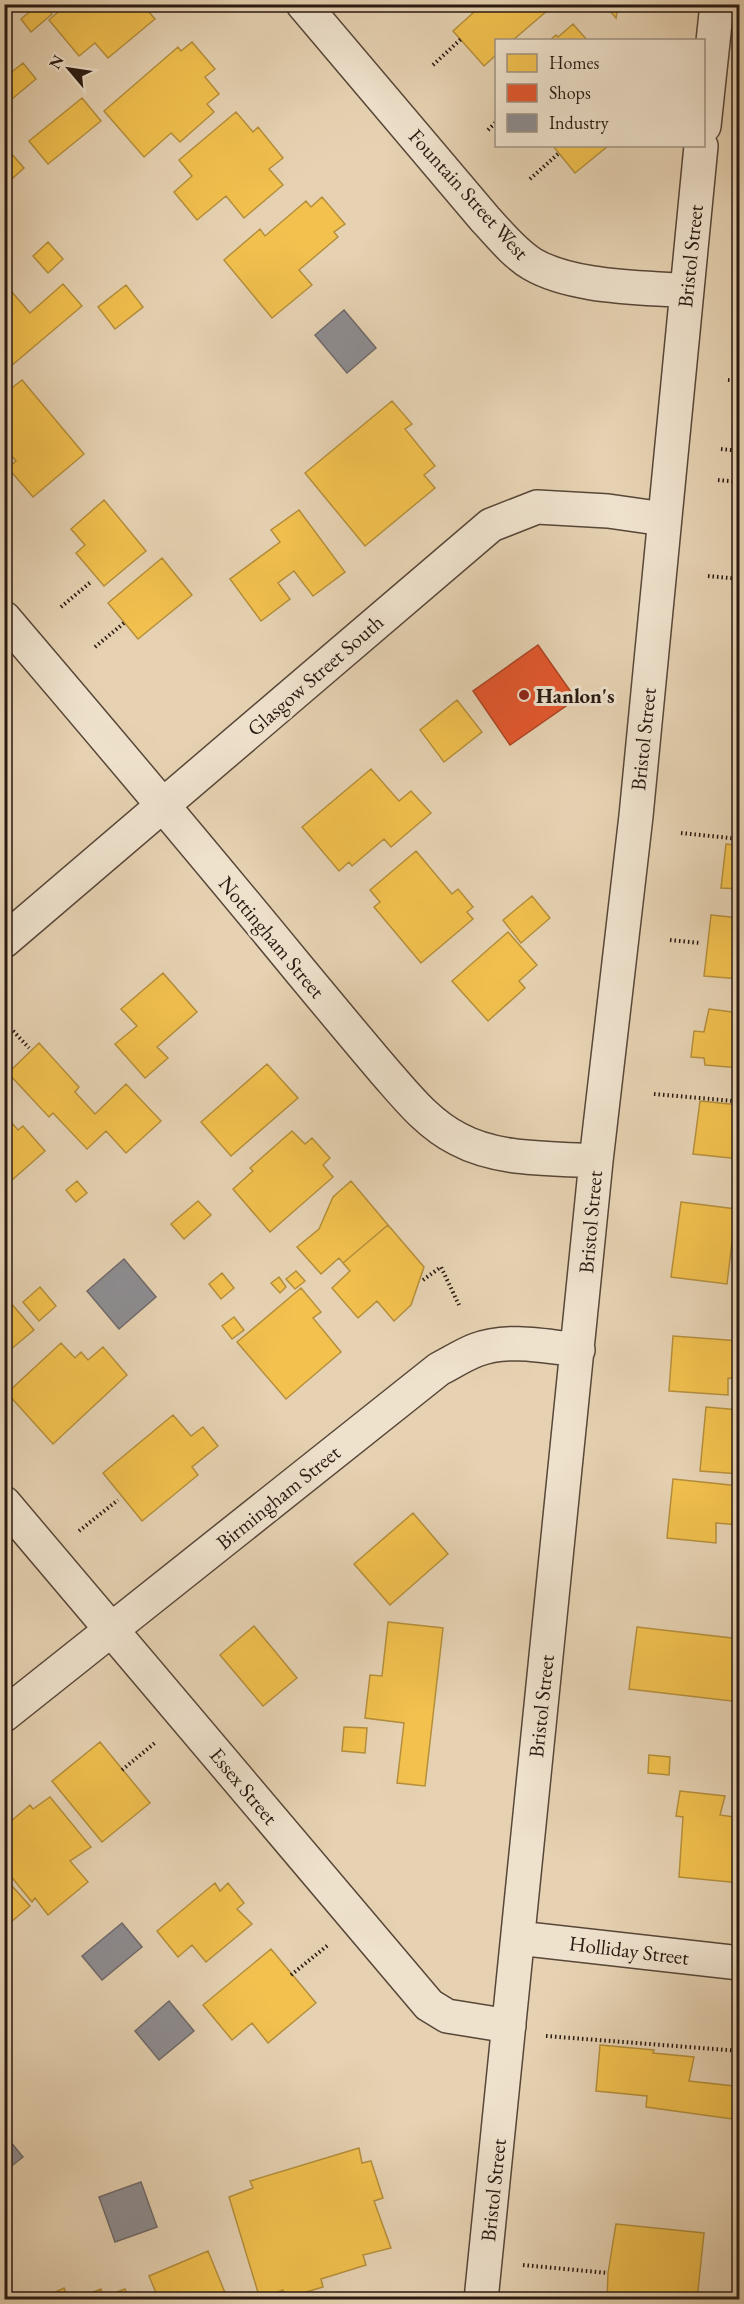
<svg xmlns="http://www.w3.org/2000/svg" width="744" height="2304" viewBox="0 0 744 2304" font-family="'EB Garamond',serif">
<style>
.homes{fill:#f2c14e;stroke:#b58f3c;stroke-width:1.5}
.shops{fill:#e4572e;stroke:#ac4425;stroke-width:1.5}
.industry{fill:#8d8d92;stroke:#6f6a6b;stroke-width:1.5}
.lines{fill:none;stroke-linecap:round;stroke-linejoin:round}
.minor-casing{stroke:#584739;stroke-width:36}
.path{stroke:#281911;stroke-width:4;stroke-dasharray:1.5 3;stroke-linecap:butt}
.minor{stroke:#efe2cd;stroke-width:33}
.poi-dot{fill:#8f2418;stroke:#efe2cd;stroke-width:2}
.labels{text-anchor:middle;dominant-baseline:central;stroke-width:6;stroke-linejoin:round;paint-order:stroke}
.street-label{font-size:21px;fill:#281911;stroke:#efe2cd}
.poi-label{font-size:21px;font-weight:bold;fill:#281911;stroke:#efe2cd;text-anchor:start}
</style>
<rect width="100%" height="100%" fill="#e6d2b2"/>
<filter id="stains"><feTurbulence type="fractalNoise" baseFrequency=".00333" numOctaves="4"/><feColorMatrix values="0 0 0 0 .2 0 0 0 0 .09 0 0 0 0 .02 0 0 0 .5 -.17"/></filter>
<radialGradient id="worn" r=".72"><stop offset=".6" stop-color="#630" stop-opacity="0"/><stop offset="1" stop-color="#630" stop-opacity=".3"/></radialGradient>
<path class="homes" d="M39 4H45L52 14 31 32 21 19Z
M67 4H142L155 19 108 58 95 43 79 56 49 20Z
M483 4H555L513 40H496V55L484 66 453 31Z
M604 4H618L616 18Z
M573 24 587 40H550L556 35 558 37Z
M192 42 215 69 205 77 219 94 207 104 214 112 180 142 171 133 144 157 104 111 178 47 181 51Z
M23 63 36 79 12 99 4 90V78Z
M82 98 101 121 48 164 29 141Z
M236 112 253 132 258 127 283 158 269 169 283 185 244 218 226 196 197 220 174 192 192 176 179 160Z
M553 146H608L575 173Z
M10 152 24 168 5 185 4 157Z
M322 197 345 224 334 232 338 237 299 270 312 285 272 318 224 260 260 229 265 236 306 201 311 207Z
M48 242 63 259 48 273 33 256Z
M63 284 82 306 4 372V298L12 292 30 313Z
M126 285 143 307 115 329 98 307Z
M22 380 84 454 33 497 8 468 16 461 4 447V394Z
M392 401 412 424 405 429 435 466 424 475 435 488 365 546 305 473Z
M104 500 146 551 104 586 76 553 85 545 71 529Z
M299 510 345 572 313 596 294 571 278 583 290 599 261 621 230 579 280 542 271 530Z
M162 558 192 595 138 639 108 603Z
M457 700 482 732 444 762 420 730Z
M371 769 399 801 411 791 431 813 391 847 384 839 352 866 349 862 339 871 302 827Z
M726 844 740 846V889L721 888Z
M416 851 452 894 458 889 473 907 467 912 473 919 421 963 374 907 380 902 370 890Z
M532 896 550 918 521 943 503 920Z
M711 915 740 918V979L704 976Z
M508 932 537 965 519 981 525 988 488 1021 452 981Z
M163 973 197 1012 157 1047 168 1058 145 1078 115 1044 137 1026 121 1009Z
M709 1009 740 1013V1068L705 1065 704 1058 691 1057 694 1031 704 1032Z
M39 1043 79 1087 75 1092 95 1114 126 1084 161 1121 126 1153 106 1131 87 1149 53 1113 49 1117 8 1073Z
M267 1064 298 1098 231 1156 201 1122Z
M700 1101 740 1105V1159L693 1154Z
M4 1114 18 1130 23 1126 45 1151 4 1187Z
M292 1131 305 1144 312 1138 330 1158 323 1165 333 1177 270 1232 233 1189 253 1171 250 1168Z
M77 1181 87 1193 76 1202 66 1190Z
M351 1181 388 1225 343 1263 339 1258 321 1274 297 1247 319 1229 333 1197Z
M198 1201 211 1215 184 1239 171 1224Z
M681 1202 736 1209 727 1284 671 1277Z
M388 1225 424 1267 411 1305 394 1321 377 1301 358 1318 332 1288 350 1271 343 1263Z
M296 1271 305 1281 295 1289 286 1279Z
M222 1273 234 1288 221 1299 209 1284Z
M279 1277 286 1287 280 1293 271 1283Z
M40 1287 56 1306 39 1321 23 1302Z
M301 1288 321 1312 313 1318 341 1352 286 1399 237 1342Z
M4 1295 34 1330 4 1355Z
M234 1317 244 1330 232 1339 222 1326Z
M673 1336 740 1341 737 1379 728 1378V1395L669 1391Z
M61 1343 75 1358 81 1352 88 1360 103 1347 127 1375 53 1444 7 1393Z
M706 1407 740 1410V1474L700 1471Z
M173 1415 191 1436 203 1427 218 1446 192 1467 198 1475 142 1521 103 1473Z
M673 1479 740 1486 739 1525 716 1523V1543L667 1538Z
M413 1513 448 1554 390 1605 354 1564Z
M388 1622 443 1628 425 1786 397 1783 404 1723 365 1718 370 1675 382 1676Z
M254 1626 297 1678 263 1706 220 1655Z
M637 1627 740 1639V1702L629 1689Z
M344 1727 367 1728 365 1753 342 1751Z
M100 1742 150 1803 102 1842 52 1781Z
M649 1755 670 1757 669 1775 648 1773Z
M680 1791 725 1796 720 1815 740 1818V1883L679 1877 683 1817 676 1816Z
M50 1797 91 1847 70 1861 88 1882 48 1915 35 1898 32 1902 4 1868V1827L30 1805 33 1809Z
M4 1877 30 1906 4 1928Z
M215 1883 220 1891 228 1883 244 1903 237 1909 252 1924 206 1962 192 1945 178 1957 157 1931Z
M271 1949 316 2003 268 2043 252 2023 232 2040 203 2005Z
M600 2045 654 2050 653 2053 694 2057 689 2081 734 2086 732 2119 646 2107 647 2096 596 2091Z
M359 2148 362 2163 371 2161 383 2198 374 2201 391 2248 363 2255 366 2265 321 2279 323 2287 286 2298 283 2290 260 2299 229 2197 253 2188 250 2181Z
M616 2224 704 2233 697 2300H607L608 2273Z
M208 2251 228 2300H159L149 2276Z
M64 2288 69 2300H48L47 2296Z
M101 2289 103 2297 125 2289 129 2300H91L88 2294Z"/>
<path class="shops" d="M538 645 576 699 510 745 473 691Z"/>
<path class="industry" d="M344 310 376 348 347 373 315 335Z
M124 1259 156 1297 119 1329 87 1291Z
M122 1923 142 1947 102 1980 82 1956Z
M169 2001 194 2031 159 2060 135 2031Z
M4 2134 23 2157 4 2172Z
M141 2182 157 2227 115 2242 99 2197Z"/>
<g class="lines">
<defs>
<path id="minor" d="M303 4 485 219C499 234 514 253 532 264 573 288 640 287 687 291
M704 126 717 4
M4 618C103 734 201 850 298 968 327 1003 356 1038 385 1072 407 1097 428 1124 458 1139 499 1161 551 1158 596 1161
M4 941 491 525 537 507 608 511 664 519
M4 1503 429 2005 447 2016 509 2026
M4 1715 439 1369C451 1363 463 1355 476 1350 508 1338 545 1346 578 1350
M518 1938 740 1963
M481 2300 596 1161 636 816 701 146"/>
</defs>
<use href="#minor" class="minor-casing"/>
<path class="path" d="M433 65 461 39
M488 130 496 122
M530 179 559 153
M732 344 740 345
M728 380 740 381
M721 449 740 451
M4 469 10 464
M718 480 740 482
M708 576 740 579
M61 607 92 581
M95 647 124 623
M681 833 740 839
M670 940 700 943
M4 1021 29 1048
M654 1094 734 1101
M423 1280 441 1267 459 1305
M4 1401 6 1399
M79 1531 118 1500
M122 1770 156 1742
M291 1975 328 1945
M546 2036 740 2051
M734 2129 740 2064
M523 2265 608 2273"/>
<use href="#minor" class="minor"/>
</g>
<circle class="poi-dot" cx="524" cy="695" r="6"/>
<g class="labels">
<g class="street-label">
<text transform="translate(469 194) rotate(48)">Fountain Street West</text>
<text transform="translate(690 256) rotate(-84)">Bristol Street</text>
<text transform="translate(315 675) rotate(-41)">Glasgow Street South</text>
<text transform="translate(643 739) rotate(-84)">Bristol Street</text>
<text transform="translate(272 937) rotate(50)">Nottingham Street</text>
<text transform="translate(590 1222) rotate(-85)">Bristol Street</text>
<text transform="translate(278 1497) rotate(-39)">Birmingham Street</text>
<text transform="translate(541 1706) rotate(-84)">Bristol Street</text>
<text transform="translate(244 1786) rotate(50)">Essex Street</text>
<text transform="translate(629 1950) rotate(7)">Holliday Street</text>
<text transform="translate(493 2190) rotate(-84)">Bristol Street</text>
</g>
<g class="poi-label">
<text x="536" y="695">Hanlon's</text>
</g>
</g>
<rect width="744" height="2304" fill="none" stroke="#e6d2b2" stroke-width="24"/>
<rect x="6" y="6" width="732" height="2292" fill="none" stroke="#281911" stroke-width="3"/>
<rect x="12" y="12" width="720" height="2280" fill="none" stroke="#281911" stroke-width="1.5"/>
<rect x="495" y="39" width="210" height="108" fill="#efe2cd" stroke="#9f9282" stroke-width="1.5"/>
<rect x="507" y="54" width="30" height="18" fill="#f2c14e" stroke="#9f9282" stroke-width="1.5"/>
<text x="549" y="69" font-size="18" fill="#281911">Homes</text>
<rect x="507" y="84" width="30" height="18" fill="#e4572e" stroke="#9f9282" stroke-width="1.5"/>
<text x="549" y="99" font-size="18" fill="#281911">Shops</text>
<rect x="507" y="114" width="30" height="18" fill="#8d8d92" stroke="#9f9282" stroke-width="1.5"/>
<text x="549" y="129" font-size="18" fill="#281911">Industry</text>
<g transform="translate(69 69) rotate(299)" stroke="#efe2cd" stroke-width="4.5" paint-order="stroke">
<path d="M0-4.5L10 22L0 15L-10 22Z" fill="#281911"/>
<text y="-9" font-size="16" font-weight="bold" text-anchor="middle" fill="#281911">N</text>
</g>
<rect width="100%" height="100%" filter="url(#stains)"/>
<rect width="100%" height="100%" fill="url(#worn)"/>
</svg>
